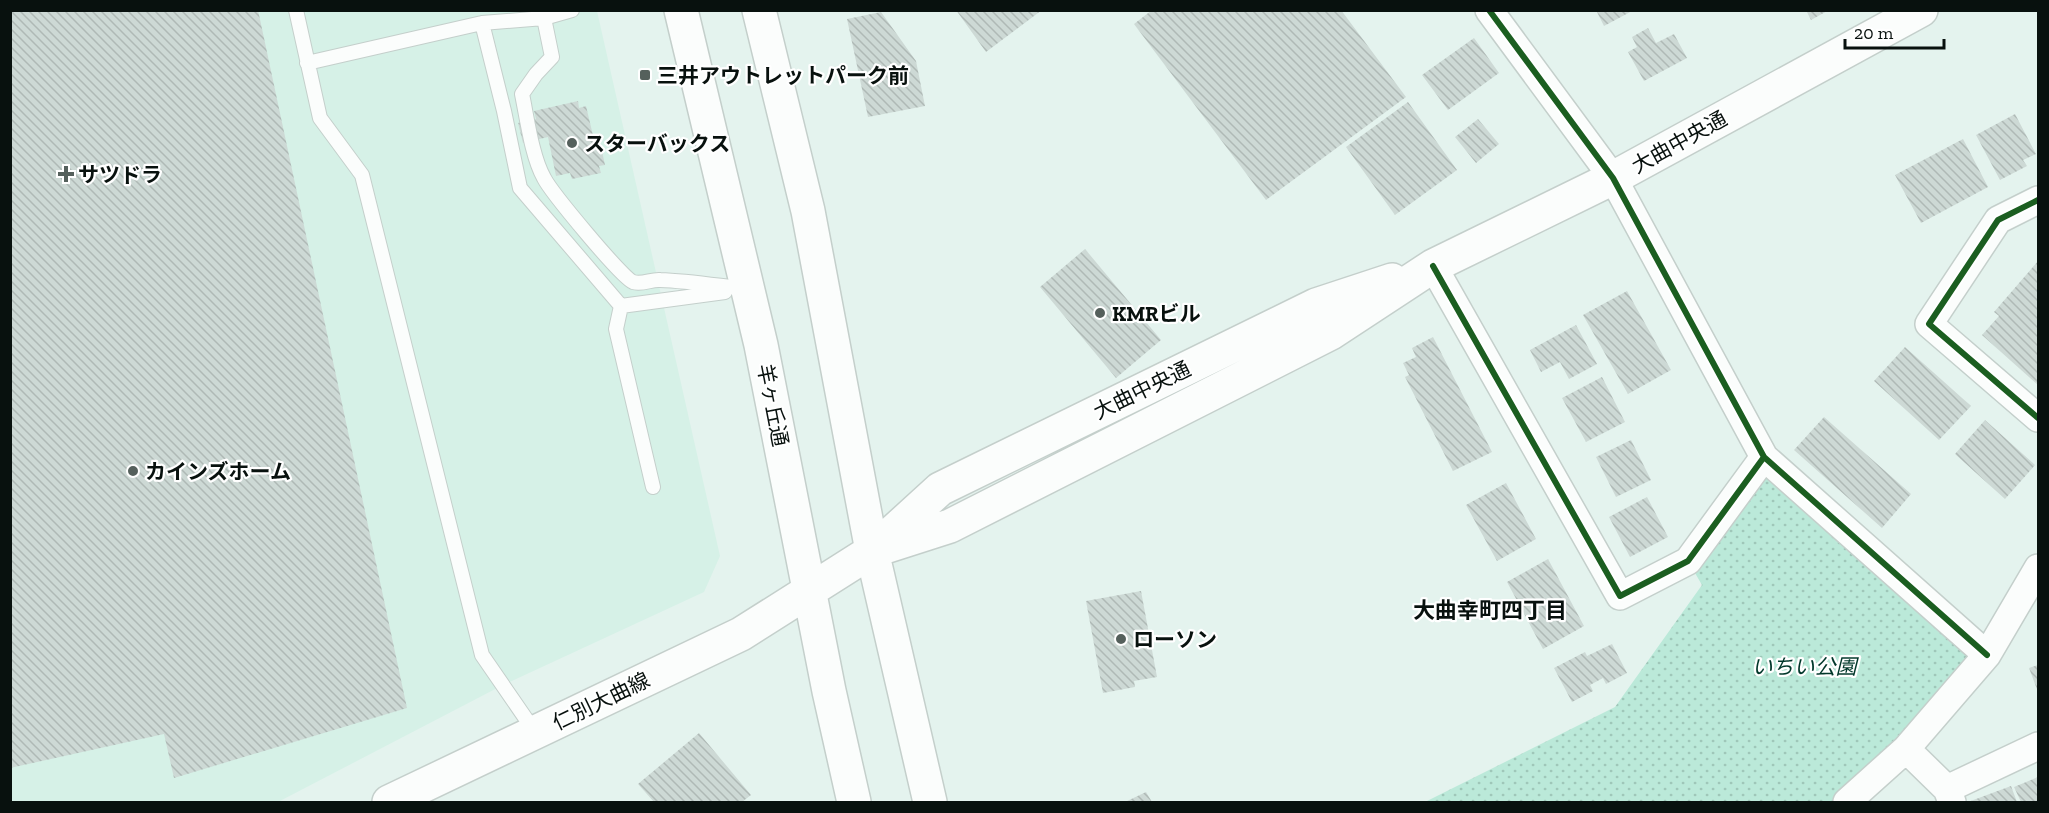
<svg xmlns="http://www.w3.org/2000/svg" width="2049" height="813" viewBox="0 0 2049 813" font-family="'Zilla Slab','Noto Sans JP',serif">
<style>
.built{fill:#d6f1e7}
.park{fill:url(#park-dots)}
.building{fill:url(#building-back-hatch)}
.lines{fill:none;stroke-linecap:round;stroke-linejoin:round}
.service-casing{stroke:#c4cfcb;stroke-width:16}
.minor-casing{stroke:#c4cfcb;stroke-width:30}
.secondary-casing{stroke:#c4cfcb;stroke-width:36}
.service{stroke:#fbfdfc;stroke-width:14}
.minor{stroke:#fbfdfc;stroke-width:27}
.secondary{stroke:#fbfdfc;stroke-width:33}
.cycleway-casing{stroke:#fff;stroke-width:10}
.cycleway{stroke:#1b5e20;stroke-width:6}
.poi-dot{fill:#55605c;stroke:#fff;stroke-width:2}
.labels{text-anchor:middle;dominant-baseline:central;stroke-width:4.5;stroke-linejoin:round;paint-order:stroke}
.poi-label{font-size:21px;font-weight:bold;fill:#08110e;stroke:#fff;text-anchor:start}
.street-label{font-size:21px;fill:#08110e;stroke:#fff}
.park-label{font-size:21px;font-style:italic;fill:#00372a;stroke:#fff}
.neighbourhood-label{font-size:22px;font-weight:bold;fill:#08110e;stroke:#fff}
</style>
<defs>
<pattern id="park-dots" width="8" height="8" patternUnits="userSpaceOnUse" patternTransform="scale(1.5)"><rect width="8" height="8" fill="#bbe9d9"/><path d="M2 2h.1M6 6h.1" fill="none" stroke="#9fc7b9" stroke-width="1.8" stroke-linecap="round"/></pattern>
<pattern id="building-back-hatch" width="6" height="6" patternUnits="userSpaceOnUse" patternTransform="scale(1.5)"><rect width="6" height="6" fill="#cdd9d5"/><path d="M-1 5l2 2M0 0l6 6M5-1l2 2" fill="none" stroke="#afb9b6"/></pattern>
</defs>
<rect width="100%" height="100%" fill="#e4f3ee"/>
<path class="built" d="M10 11H597L720 556 704 592 503 685 278 802H11Z"/>
<path class="park" d="M1764 457 1987 655 1847 802H1425L1615 707 1702 585 1688 561Z"/>
<path class="building" d="M10 10H258L407 708 174 778 164 734 10 768Z
M956 10H1042L986 52Z
M1152 10H1341L1406 97 1266 200 1134 24Z
M1596 10H1634L1604 26Z
M1806 10H1829L1811 20Z
M881 12 916 61 925 106 868 117 847 19Z
M1648 28 1656 43 1674 34 1687 58 1644 81 1628 52 1637 47 1632 37Z
M1474 38 1499 73 1448 110 1422 75Z
M578 101 579 108 586 106 596 148 601 147 605 165 599 166 601 173 572 179 570 173 556 176 548 137 523 143 518 123 536 119 534 111Z
M1408 102 1457 170 1395 215 1346 147Z
M2015 114 2036 154 2023 160 2027 166 2000 180 1976 135Z
M1478 119 1499 144 1476 163 1455 137Z
M1963 139 1988 187 1921 223 1895 175Z
M1085 249 1161 340 1116 378 1040 287Z
M2038 261V385L1982 335 1999 316 1994 312Z
M1627 291 1671 370 1628 394 1583 315Z
M1576 325 1597 364 1569 379 1560 362 1541 372 1530 350Z
M1433 337 1492 452 1453 471 1405 377 1409 375 1403 363 1416 357 1412 348Z
M1905 347 1971 406 1939 440 1874 381Z
M1602 377 1625 422 1586 442 1562 398Z
M1824 417 1911 494 1882 528 1794 450Z
M1985 420 2035 465 2005 499 1955 454Z
M1631 440 1651 480 1616 497 1596 457Z
M1506 483 1536 539 1497 561 1466 505Z
M1647 497 1668 537 1630 557 1609 517Z
M1548 559 1584 626 1543 649 1507 582Z
M1141 591 1157 677 1134 681 1135 687 1103 693 1086 601Z
M1612 644 1627 673 1606 684 1603 678 1590 685 1593 691 1572 702 1554 668 1585 652 1587 656Z
M2038 665V692L2029 668Z
M699 733 751 795 742 802H654L638 784Z
M2038 777V802H2021L2014 787Z
M2011 786 2017 802H1968Z
M1146 792 1152 802H1125Z"/>
<g class="lines">
<defs>
<path id="service" d="M296 10 320 118 362 175 482 655 535 732
M572 10 544 18 552 57 536 74 522 94C527 118 532 157 544 178 551 192 622 278 633 282 642 285 652 279 660 280 689 281 719 286 747 289
M482 23 504 111 520 188 621 306
M307 63 482 23 544 18 542 10
M621 306 616 329 653 487
M621 306 725 292"/>
<path id="minor" d="M1489 10 1613 178 1764 457 1987 655
M2038 200 1998 220 1929 324 2038 418
M1433 266 1620 596 1688 561 1764 457
M1906 749 1947 789 1952 802
M1947 789 2038 746
M1847 802 1906 749 1987 655 2038 568"/>
<path id="secondary" d="M681 10 761 345 829 691 854 802
M759 10 808 211 872 551 930 802
M872 551 950 526 1331 333 1433 266 1613 178 1921 10
M389 802 741 634 872 551 940 489 1316 305 1392 280"/>
</defs>
<use href="#service" class="service-casing"/>
<use href="#minor" class="minor-casing"/>
<use href="#secondary" class="secondary-casing"/>
<use href="#service" class="service"/>
<use href="#minor" class="minor"/>
<use href="#secondary" class="secondary"/>
<defs>
<path id="cycleway" d="M1489 10 1613 178 1764 457 1987 655
M2038 200 1998 220 1929 324 2038 418
M1433 266 1620 596 1688 561 1764 457"/>
</defs>
<use href="#cycleway" class="cycleway-casing"/>
<use href="#cycleway" class="cycleway"/>
</g>
<g class="poi-dot">
<rect x="639" y="69" width="12" height="12" rx="3"/>
<circle cx="572" cy="143" r="6"/>
<path d="M63 165h6v6h6v6h-6v6h-6v-6h-6v-6h6z"/>
<circle cx="1100" cy="313" r="6"/>
<circle cx="133" cy="471" r="6"/>
<circle cx="1121" cy="639" r="6"/>
</g>
<g class="labels">
<g class="poi-label">
<text x="657" y="75">三井アウトレットパーク前</text>
<text x="584" y="143">スターバックス</text>
<text x="78" y="174">サツドラ</text>
<text x="1112" y="313">KMRビル</text>
<text x="145" y="471">カインズホーム</text>
<text x="1133" y="639">ローソン</text>
</g>
<g class="street-label">
<text transform="translate(1679 142) rotate(-29)">大曲中央通</text>
<text transform="translate(1142 390) rotate(-26)">大曲中央通</text>
<text transform="translate(773 405) rotate(79)">羊ヶ丘通</text>
<text transform="translate(601 701) rotate(-26)">仁別大曲線</text>
</g>
<g class="park-label">
<text x="1804" y="666">いちい公園</text>
</g>
<g class="neighbourhood-label">
<text x="1490" y="610">大曲幸町四丁目</text>
</g>
</g>
<rect width="2049" height="813" fill="none" stroke="#08110e" stroke-width="24"/>
<path d="M1845 39v9h99v-9" fill="none" stroke="#08110e" stroke-width="3"/>
<text x="1854" y="39" font-size="18" fill="#08110e" stroke="#ffffff" stroke-width="4.5" paint-order="stroke">20 m</text>
</svg>
